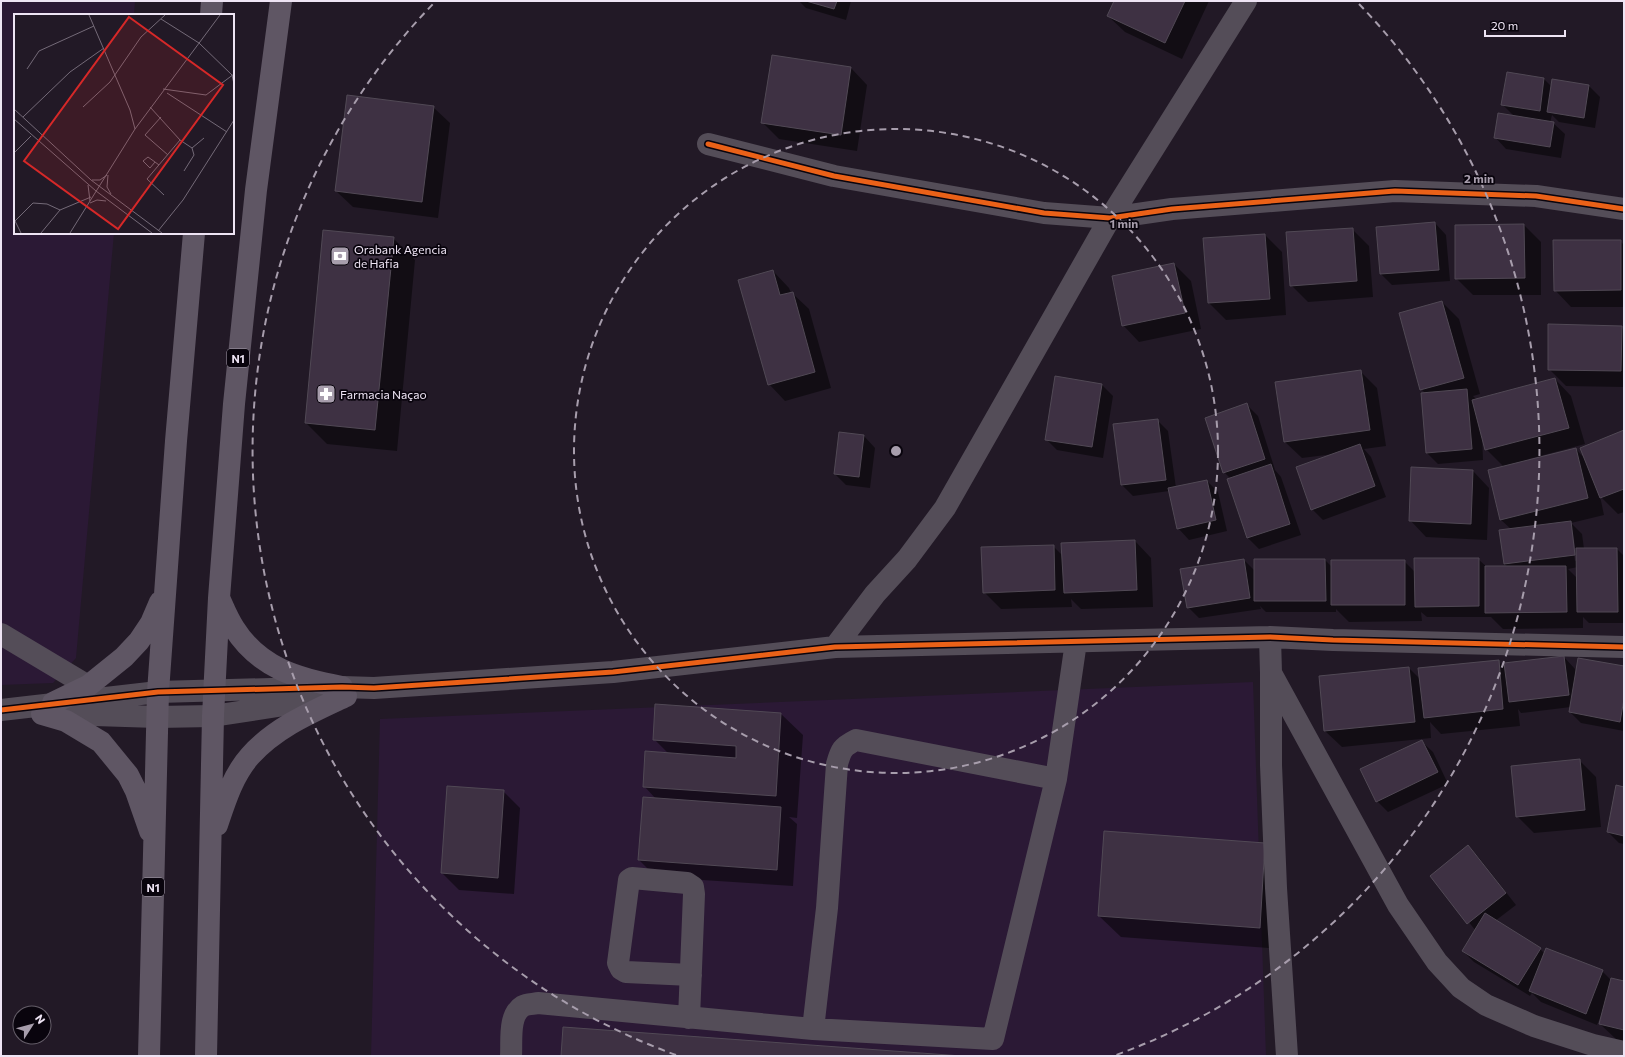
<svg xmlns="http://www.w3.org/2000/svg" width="1625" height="1057" viewBox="0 0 1625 1057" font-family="Commissioner,sans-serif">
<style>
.built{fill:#2b1935}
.shadow{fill:#0007;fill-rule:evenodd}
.building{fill:#3e3143;stroke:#514955}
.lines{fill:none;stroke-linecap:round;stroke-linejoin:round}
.minor{stroke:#544d58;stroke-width:22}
.major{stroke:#5f5664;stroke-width:22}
.cycleway-casing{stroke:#09040d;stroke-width:8}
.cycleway{stroke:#ea6118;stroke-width:5}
.ring{fill:none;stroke:#a79dac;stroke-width:2;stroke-dasharray:7 5}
.labels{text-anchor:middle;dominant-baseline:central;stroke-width:3.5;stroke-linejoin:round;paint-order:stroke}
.shield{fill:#09040d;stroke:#a9a1af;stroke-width:1}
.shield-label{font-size:11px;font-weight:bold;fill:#eee4f4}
.poi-label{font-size:12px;fill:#eee4f4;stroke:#09040d;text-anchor:start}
.inset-road{fill:none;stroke:#746a78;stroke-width:1}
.view{fill:#d62828;fill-opacity:0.15;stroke:#d62828;stroke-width:2}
.inset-edge{fill:none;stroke:#eee4f4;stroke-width:2}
.centre{fill:#a79dac;stroke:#09040d;stroke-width:2}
.ring-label{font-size:12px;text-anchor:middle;font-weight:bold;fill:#a79dac;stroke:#09040d;stroke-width:3.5;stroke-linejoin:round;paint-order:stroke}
</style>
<rect width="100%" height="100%" fill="#221926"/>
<path class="built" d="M1 1H135L134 15H15V233H114L76 658 53 683 1 685Z
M1253 682 1266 1056H371L380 719Z"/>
<path class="shadow" d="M799 1H851L846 20 806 8Z
M1115 1H1209L1182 59 1125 32 1108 16Z
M851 68 867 85 857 151 779 139 763 123Z
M1507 73 1544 79 1552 87 1589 86 1600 97 1595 128 1559 122 1552 115 1550 123H1553L1565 134 1561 158 1506 149 1495 137 1515 117 1502 104Z
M433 107 450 123 438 218 353 207 336 191Z
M1435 223 1446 235 1450 281 1392 285 1381 274Z
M1524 225 1541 242V295H1473L1456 278Z
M1352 229 1369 246 1373 297 1308 302 1291 285Z
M1265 235 1282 252 1286 315 1226 320 1209 303Z
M393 238 415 260 397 451 327 444 306 423Z
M1620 241 1624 245V307H1571L1555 290Z
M1174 264 1191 281 1201 329 1139 342 1123 325Z
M773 271 789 288 791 293H792L809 309 831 388 785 401 769 384Z
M1442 302 1459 319 1480 394 1473 396 1477 400 1555 379 1571 396 1585 444 1529 459V461L1576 449 1585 459 1624 431V512L1618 514 1600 496 1604 515 1571 523 1582 534 1584 549H1617L1624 556V623H1589L1583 617V628L1503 629 1491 617H1427L1421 612 1422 621 1349 622 1336 609V612H1266L1260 606 1261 609 1199 618 1188 607 1244 560 1255 571 1325 560 1332 567 1404 561 1415 572 1478 559 1487 567H1508L1504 564 1511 529 1501 520 1504 467 1486 449 1482 434 1483 460 1438 464 1427 453 1422 394 1425 393 1421 389ZM1571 533H1573L1577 560 1575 561ZM1578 567V579L1568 569Z
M1621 327 1624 330V387L1566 386 1549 369Z
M1360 371 1377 388 1386 446 1364 449 1371 457 1386 497 1323 520 1312 509 1334 454 1302 458 1285 442Z
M1056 377 1102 385 1113 396 1103 458 1057 450 1046 439Z
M1247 405 1258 416 1275 470 1281 477 1301 535 1259 549 1248 538 1229 480 1231 479 1224 472Z
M1157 420 1168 431 1176 488 1207 481 1218 492 1227 531 1189 540 1178 528 1169 491 1133 496 1122 485Z
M864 436 875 448 870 488 846 485 835 474Z
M1473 471 1489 488 1487 540 1426 537 1410 520Z
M1135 541 1151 558 1153 607 1081 609 1071 599 1072 607 1001 609 984 592 1053 546 1063 556Z
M1564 657 1575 669 1576 675 1624 667V731L1581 723 1570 712 1571 707 1521 713 1518 709 1520 726 1441 734 1430 722 1431 738 1342 747 1325 731 1409 668 1420 679 1498 661 1506 669Z
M656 705 781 714 803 735 797 818 789 817 797 824 793 886 656 877 639 860 656 799 644 786 669 754 654 739Z
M1421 741 1433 752 1448 784 1388 812 1377 801Z
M1579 760 1596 777 1601 827 1534 833 1517 816Z
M1624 788V844L1619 843 1608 832Z
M503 791 520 808 514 894 459 890 442 873Z
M1265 844 1286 866 1281 949 1121 937 1099 916Z
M1468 847 1479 858 1516 905 1495 921 1540 949 1545 954 1602 971 1611 980 1624 982V1042L1617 1040 1600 1024 1603 1013H1602L1597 1025 1541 1002 1532 993 1530 996 1474 962 1463 951 1476 931 1431 876Z"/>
<path class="building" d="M806 1H837L834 9Z
M1114 1H1185L1165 43 1107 16Z
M772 55 851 67 841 135 761 123Z
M1507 72 1544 78 1540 111 1501 105Z
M1552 79 1589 85 1584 118 1547 112Z
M347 95 434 106 422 202 335 191Z
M1498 113 1554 122 1550 147 1494 138Z
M1435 222 1439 270 1380 274 1376 227Z
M1524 224 1525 278 1455 279V225Z
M1353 228 1357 281 1290 286 1286 232Z
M323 230 394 237 375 430 305 423Z
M1265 234 1270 299 1208 303 1203 238Z
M1553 240H1621V290L1554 291Z
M1174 263 1185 313 1122 326 1112 276Z
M773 270 780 295 793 292 815 372 768 385 738 280Z
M1442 301 1464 378 1420 390 1399 313Z
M1548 324 1622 326 1621 371 1548 370Z
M1361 370 1370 430 1284 442 1275 382Z
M1055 376 1102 384 1092 447 1045 440Z
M1555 378 1569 428 1485 450 1472 400Z
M1467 389 1472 449 1426 453 1421 393Z
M1247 403 1265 459 1223 473 1205 418Z
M1158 419 1166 480 1121 485 1113 424Z
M1624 430V489L1600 498 1580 448Z
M839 432 864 435 859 477 834 474Z
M1360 444 1375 486 1311 510 1296 467Z
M1576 448 1588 498 1500 520 1488 470Z
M1271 464 1290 524 1247 538 1227 479Z
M1411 467 1473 470 1471 524 1409 521Z
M1207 480 1216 520 1177 529 1168 488Z
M1571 521 1575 555 1504 564 1499 530Z
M1135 540 1137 590 1064 593 1061 543Z
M1054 545 1055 590 983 593 981 547Z
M1576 548H1617L1618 612H1577Z
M1414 558H1479V606L1415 607Z
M1244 559 1250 598 1187 608 1180 569Z
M1254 559H1325L1326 601H1254Z
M1331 560H1405V605H1331Z
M1485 566H1566L1567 612 1485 613Z
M1564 656 1569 695 1509 702 1504 663Z
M1578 658 1624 666V699L1620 722 1569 712Z
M1499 660 1503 709 1424 718 1418 668Z
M1409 667 1415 722 1324 731 1319 676Z
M655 704 781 713 776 796 643 787 645 751 736 758V746L653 740Z
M1422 740 1438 772 1376 802 1360 769Z
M1580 759 1585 810 1516 817 1511 766Z
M1616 785 1624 787V836L1607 832Z
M447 786 504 790 498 878 441 873Z
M643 797 781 807 777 870 638 860Z
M1104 831 1265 843 1260 928 1098 916Z
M1468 845 1506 893 1467 924 1430 876Z
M1485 913 1541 948 1518 985 1462 951Z
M1546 948 1603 970 1586 1014 1529 991Z
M1611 978 1624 981V1030L1599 1024Z
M563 1027 962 1056H561Z"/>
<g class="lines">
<path class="minor" d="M708 144 834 176 1044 213 1110 218 1172 209 1395 191 1536 196 1624 209
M1 634 88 686
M1270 637 1271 673 1398 905 1437 962 1461 988 1486 1005 1534 1026 1593 1045 1624 1052
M835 647 875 594 907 559 945 508 1110 218 1246 1
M1271 674V765L1276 888 1287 1056
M1 710 158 692 342 687 374 688 613 672 835 647 1270 637 1333 640 1624 647
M63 714 157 717 213 716 323 699
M689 1018 694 894 693 887 687 883 632 878 629 880 618 963 621 969 626 972 691 975
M813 1029 827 908 837 764C841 750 842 747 856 740L1056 779
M511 1056C512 1041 508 1015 523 1006 527 1004 534 1004 538 1003L813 1029 993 1039 1056 779 1076 642"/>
<path class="major" d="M211 15 212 1
M220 600C224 609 228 619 234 628 259 668 298 679 342 687
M53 703 88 686 124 657 139 641 151 623 160 602
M42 714 66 721 101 742 128 775 136 791 150 831
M217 825C225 801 233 775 250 756 276 727 312 712 346 696
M149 1056 158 692 176 441 194 233
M206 1056 213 716 219 598 234 404 256 190 281 1"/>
<defs>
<path id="cycleway" d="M708 144 834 176 1044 213 1110 218 1172 209 1395 191 1536 196 1624 209
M1 710 158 692 342 687 374 688 613 672 835 647 1270 637 1333 640 1624 647"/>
</defs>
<use href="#cycleway" class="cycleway-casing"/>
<use href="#cycleway" class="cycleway"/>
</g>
<g class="ring">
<circle cx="896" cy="451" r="322"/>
<path d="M676 1055A643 643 0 0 1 433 4M1359 4A643 643 0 0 1 1116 1055"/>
</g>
<defs>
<symbol id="bank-square" viewBox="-11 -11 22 22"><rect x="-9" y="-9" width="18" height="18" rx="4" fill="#a79dac" stroke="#09040d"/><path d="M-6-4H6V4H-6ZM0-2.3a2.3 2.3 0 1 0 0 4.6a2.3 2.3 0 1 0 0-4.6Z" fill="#fff"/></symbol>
<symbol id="pharmacy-square" viewBox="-11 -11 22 22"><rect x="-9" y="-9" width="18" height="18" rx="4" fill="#a79dac" stroke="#09040d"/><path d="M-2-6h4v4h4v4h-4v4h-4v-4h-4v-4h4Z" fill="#fff"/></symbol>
</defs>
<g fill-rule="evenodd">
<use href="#bank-square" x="329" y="245" width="22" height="22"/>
<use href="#pharmacy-square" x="315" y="383" width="22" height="22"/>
</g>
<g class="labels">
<g class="shield">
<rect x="227" y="349" width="22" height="18" rx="3"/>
<rect x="142" y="878" width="22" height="18" rx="3"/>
</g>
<g class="shield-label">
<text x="238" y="358">N1</text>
<text x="153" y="887">N1</text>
</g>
<g class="poi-label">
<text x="354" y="249">Orabank Agencia<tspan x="354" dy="14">de Hafia</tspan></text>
<text x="340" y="394">Farmacia Naçao</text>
</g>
</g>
<g transform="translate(14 14)">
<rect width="220" height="220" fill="#221926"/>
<path class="inset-road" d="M75 1 116 96 121 115M147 5 185 29 218 61 220 70M13 55 25 37 80 12M149 75 192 81 220 60M153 79 213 118M69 93 96 68 127 23 151 1M136 93 166 126 133 165 150 181M0 95 77 166 148 219M9 103 56 58 90 34M147 103 131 121 154 141M0 105 82 177 138 219M166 126 178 134 180 141 170 157M178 134 190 124M0 139 17 122M141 148 136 154 129 147 134 143 141 148 145 151M94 161 93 173 97 180M78 166H86L93 161M74 171 76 187M76 189 83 186 92 187M144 217 169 186 220 106M7 219 1 207 19 189 33 190 46 196M27 219 46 196 77 183M56 219 121 115 206 1"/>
<path class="view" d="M115 3 209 71 104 215 10 147Z"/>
<rect width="220" height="220" class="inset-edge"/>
</g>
<circle cx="896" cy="451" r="6" class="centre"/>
<g class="ring-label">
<text x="1479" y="183">2 min</text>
<text x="1124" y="228">1 min</text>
</g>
<rect width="1625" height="1057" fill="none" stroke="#eee4f4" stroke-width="4"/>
<g transform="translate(32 1025) rotate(54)"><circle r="19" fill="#09040d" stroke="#655e69"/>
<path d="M0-3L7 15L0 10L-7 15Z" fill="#a79dac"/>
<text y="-6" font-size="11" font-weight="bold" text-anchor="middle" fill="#eee4f4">N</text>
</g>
<path d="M1485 30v6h80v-6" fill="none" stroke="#eee4f4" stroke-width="2"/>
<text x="1491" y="30" font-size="12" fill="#eee4f4" stroke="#09040d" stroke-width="3" paint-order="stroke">20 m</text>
</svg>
